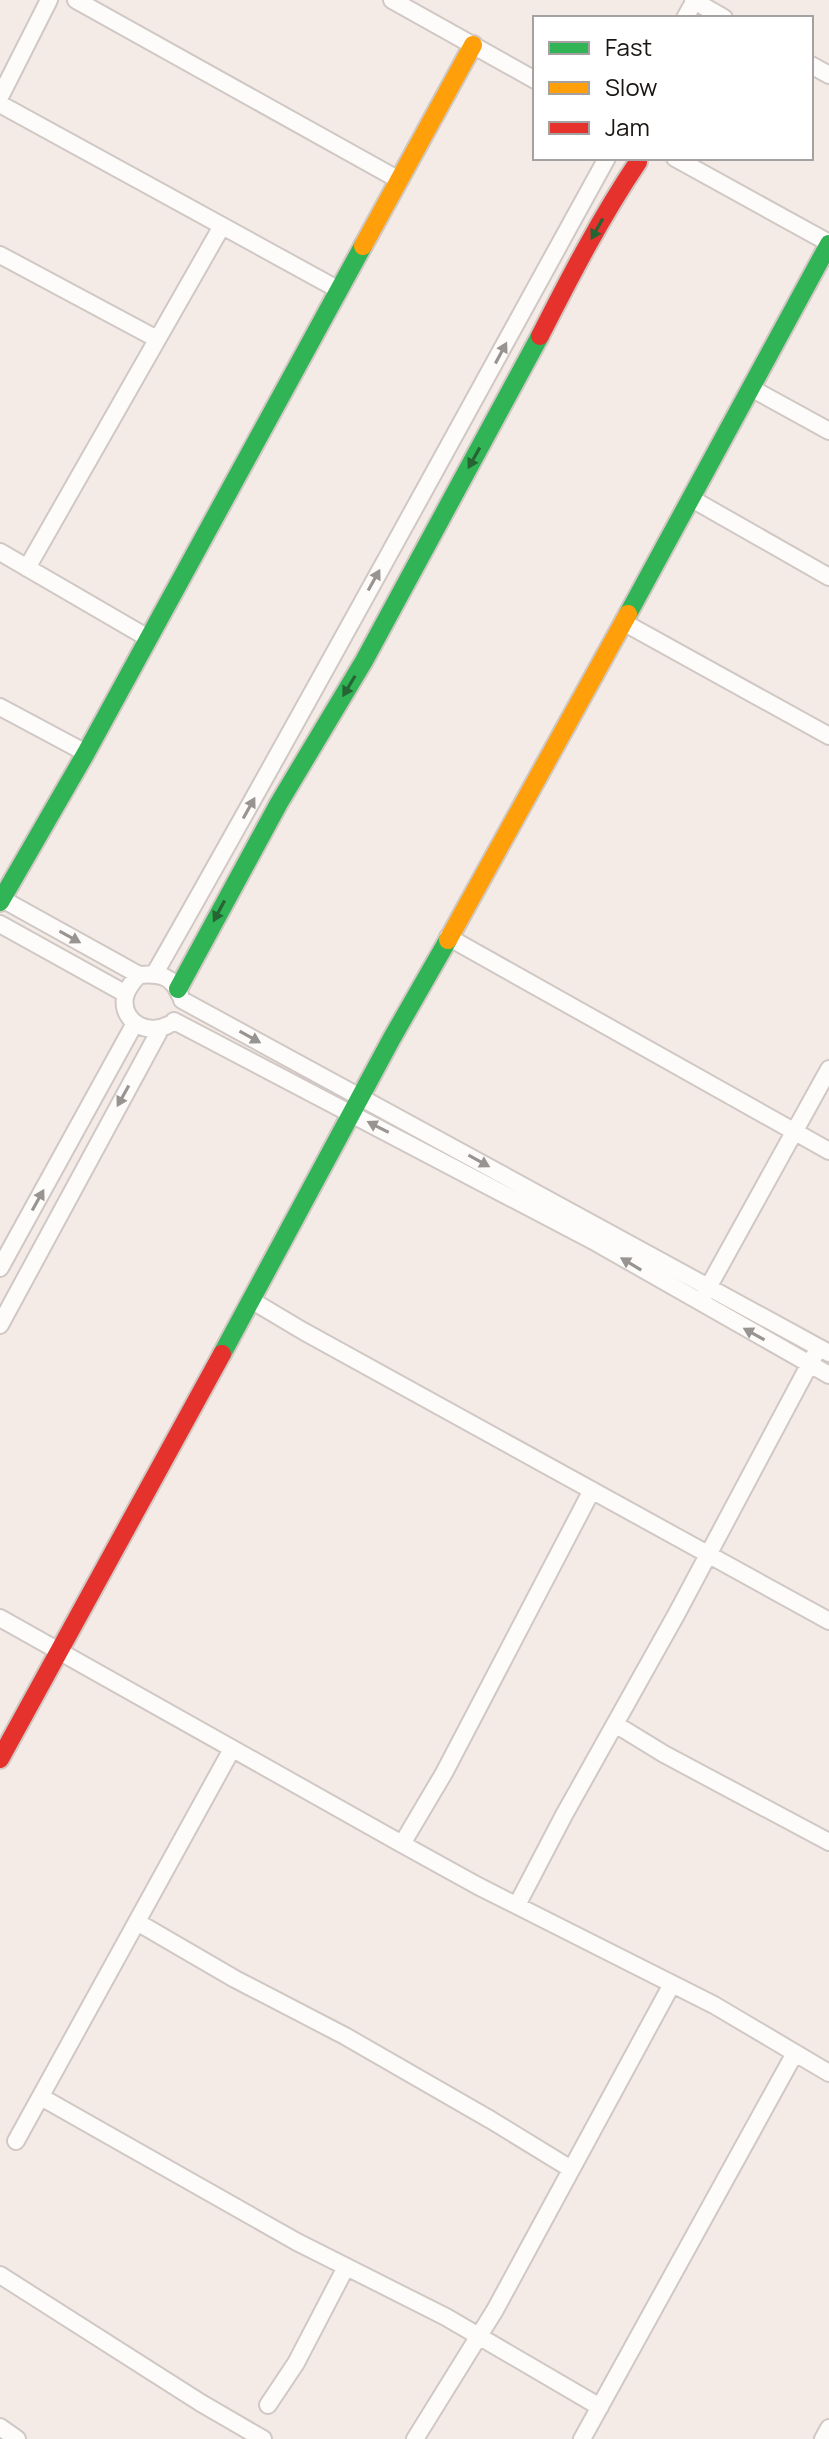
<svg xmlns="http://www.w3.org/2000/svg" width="829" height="2439" viewBox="0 0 829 2439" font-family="Manrope,sans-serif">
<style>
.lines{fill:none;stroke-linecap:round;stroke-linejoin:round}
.street-casing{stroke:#d0c8c4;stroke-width:20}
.fast-casing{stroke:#d0c8c4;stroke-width:22}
.slow-casing{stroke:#d0c8c4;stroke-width:22}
.jam-casing{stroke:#d0c8c4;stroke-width:22}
.street{stroke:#fefcfb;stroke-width:16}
.fast{stroke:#30b455;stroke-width:18}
.slow{stroke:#ff9f0a;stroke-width:18}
.jam{stroke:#e5322d;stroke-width:18}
.oneway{fill:#266434}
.oneway2{fill:#989492}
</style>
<rect width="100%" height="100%" fill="#f5ebe6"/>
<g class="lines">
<defs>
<path id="street" d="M76 0 399 180
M392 0 535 80
M693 0 724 18
M685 18 695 0
M811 65 829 75
M0 97 49 0
M0 104 339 290
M675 158 829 243
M0 255 157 339
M751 388 829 431
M692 499 829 577
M0 552 148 638
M27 568 222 226
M623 622 829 736
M0 707 86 753
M2 899 139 975C158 973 172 975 180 995
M0 924 126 994
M448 937 829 1151
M155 973C309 703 457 430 607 158
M139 975C133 981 127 989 125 997 121 1022 148 1036 168 1025
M182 1000 829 1353
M174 1021 597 1243 829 1375
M0 1268 135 1023
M704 1295 829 1069
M251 1300 303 1331 829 1621
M0 1325 161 1028
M0 1618 402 1844 478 1886 714 2005 829 2073
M615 1724 664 1754 829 1842
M402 1844 444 1773 592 1490
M517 1905 564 1815 676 1615 814 1356
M137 1922 235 1979 345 2036 491 2120 571 2169
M41 2097 297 2242 446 2317 600 2407
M16 2141 232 1749
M0 2275 201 2403 263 2439
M268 2405 296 2363 346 2267
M0 2427 17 2439
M415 2439 495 2310 672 1984
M582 2439 795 2053
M823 2439 829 2428"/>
<path id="fast" d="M628 614 829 244
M0 902 86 753 363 246
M178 989 279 803 364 661 540 336
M222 1354 392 1038 448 940"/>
<path id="slow" d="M363 246 473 45
M448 940 628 614"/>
<path id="jam" d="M540 336C570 277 601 217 638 162
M0 1759 222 1354"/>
</defs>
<use href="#street" class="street-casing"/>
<use href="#fast" class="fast-casing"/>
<use href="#slow" class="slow-casing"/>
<use href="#jam" class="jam-casing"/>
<use href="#street" class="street"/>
<use href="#fast" class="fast"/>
<use href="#slow" class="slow"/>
<use href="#jam" class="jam"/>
</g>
<defs><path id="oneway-solid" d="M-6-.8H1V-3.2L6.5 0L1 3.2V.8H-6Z" transform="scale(2)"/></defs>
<g class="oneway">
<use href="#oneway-solid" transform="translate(597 229) rotate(119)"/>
<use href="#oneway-solid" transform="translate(474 458) rotate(119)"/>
<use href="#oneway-solid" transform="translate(349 686) rotate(121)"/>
<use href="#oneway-solid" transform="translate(219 911) rotate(118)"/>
</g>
<g class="oneway2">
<use href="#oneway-solid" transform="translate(501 353) rotate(-62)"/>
<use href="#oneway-solid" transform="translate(374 580) rotate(-61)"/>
<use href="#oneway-solid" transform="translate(249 808) rotate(-61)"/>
<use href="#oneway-solid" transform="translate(70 937) rotate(29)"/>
<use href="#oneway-solid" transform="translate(250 1037) rotate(29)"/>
<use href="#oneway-solid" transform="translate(123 1096) rotate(119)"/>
<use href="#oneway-solid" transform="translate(378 1127) rotate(-153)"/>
<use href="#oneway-solid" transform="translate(479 1161) rotate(29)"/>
<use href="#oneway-solid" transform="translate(38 1200) rotate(-61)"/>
<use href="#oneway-solid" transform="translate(631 1264) rotate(-149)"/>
<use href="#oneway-solid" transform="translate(754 1334) rotate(-151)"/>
</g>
<rect x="533" y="16" width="280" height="144" fill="#ffffff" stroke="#a4a1a0" stroke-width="2"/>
<rect x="549" y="42" width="40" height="12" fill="#30b455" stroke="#a4a1a0" stroke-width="2"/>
<text x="605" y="56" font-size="24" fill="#1b1512">Fast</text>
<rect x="549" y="82" width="40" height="12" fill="#ff9f0a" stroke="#a4a1a0" stroke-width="2"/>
<text x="605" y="96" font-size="24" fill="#1b1512">Slow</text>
<rect x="549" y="122" width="40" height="12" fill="#e5322d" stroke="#a4a1a0" stroke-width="2"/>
<text x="605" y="136" font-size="24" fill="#1b1512">Jam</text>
</svg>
